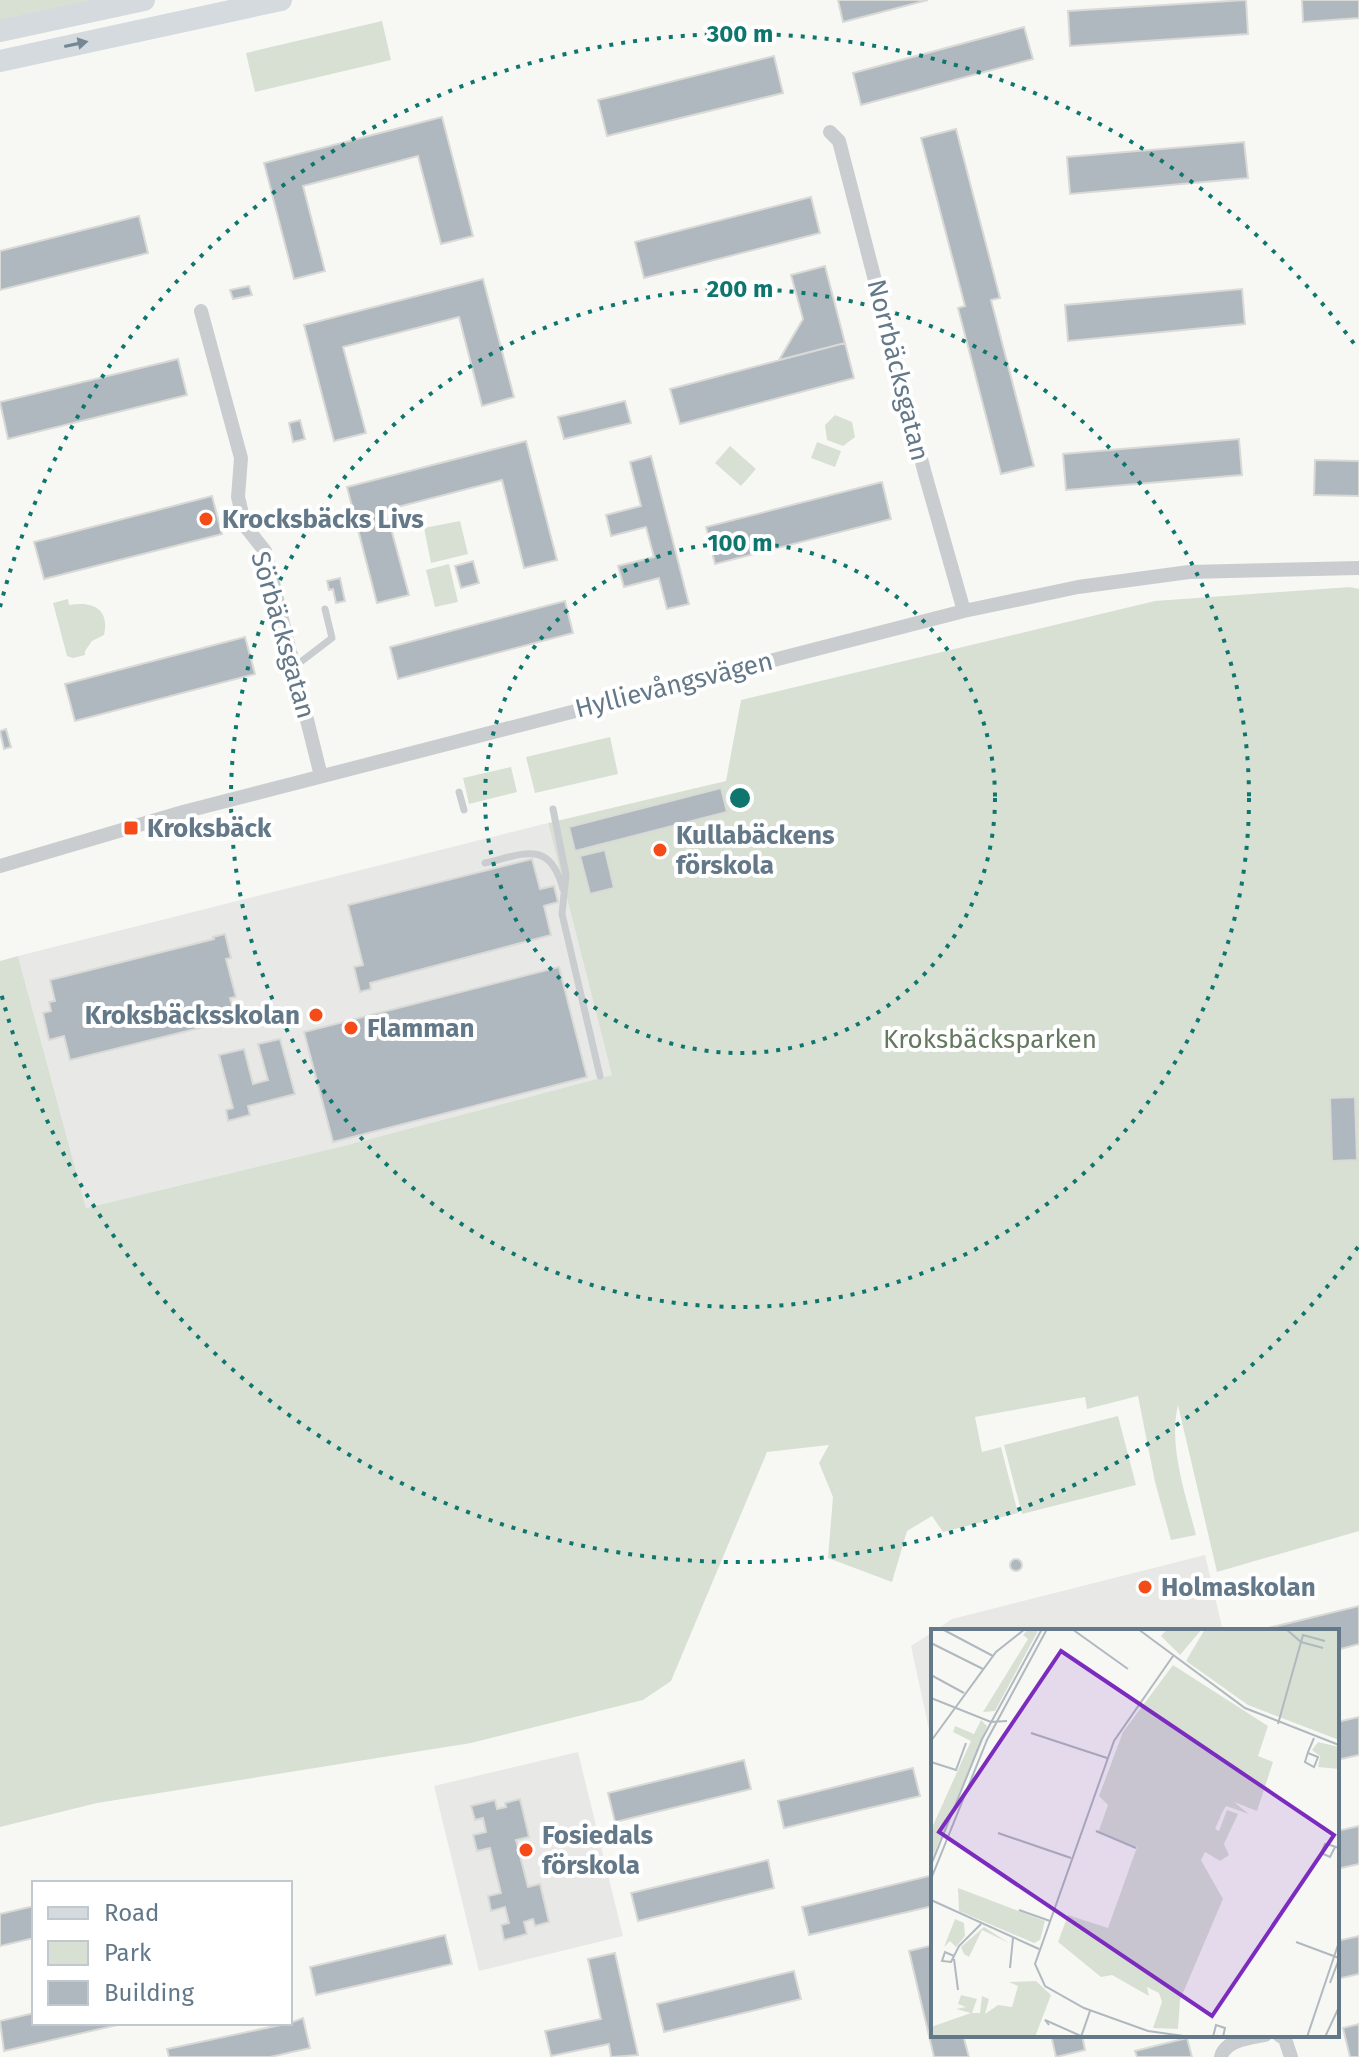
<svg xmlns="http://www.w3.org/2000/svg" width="1359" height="2057" viewBox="0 0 1359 2057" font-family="'Fira Sans',sans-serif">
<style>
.built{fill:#e8e9e7}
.green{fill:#d8e0d4}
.building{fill:#afb8be;stroke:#d9d9d6;stroke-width:2}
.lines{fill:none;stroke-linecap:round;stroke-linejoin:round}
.service{stroke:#cacdd0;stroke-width:7}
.minor{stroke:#cacdd0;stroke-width:14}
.secondary{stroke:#d4dade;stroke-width:22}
.oneway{fill:#748795}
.ring{fill:none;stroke:#0f766e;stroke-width:4;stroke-dasharray:4 8}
.poi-dot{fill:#f44b18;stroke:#fff;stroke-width:3}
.labels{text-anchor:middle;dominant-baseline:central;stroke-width:8;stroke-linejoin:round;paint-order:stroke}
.street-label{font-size:26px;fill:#637888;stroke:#fff}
.poi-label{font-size:26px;font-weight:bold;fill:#637888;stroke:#fff;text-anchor:start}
.park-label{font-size:26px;fill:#64795f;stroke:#fff}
.inset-road{fill:none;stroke:#afb9bf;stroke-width:2}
.view{fill:#7b2cbf;fill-opacity:0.15;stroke:#7b2cbf;stroke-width:4}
.inset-edge{fill:none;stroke:#637888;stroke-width:4}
.centre{fill:#0f766e;stroke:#fff;stroke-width:4}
.ring-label{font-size:24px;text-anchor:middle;font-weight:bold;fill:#0f766e;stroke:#fff;stroke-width:8;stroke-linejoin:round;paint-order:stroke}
</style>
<rect width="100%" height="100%" fill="#f7f8f4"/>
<path class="built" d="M548 823 613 1075 343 1146 86 1208 18 956Z
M1205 1555 1223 1631H934L952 1619Z
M933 1632V1748L911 1646Z
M578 1752 623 1936 479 1971 434 1786Z"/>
<path class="green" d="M0 0H99L0 22Z
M382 21 391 60 255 92 246 53Z
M835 415 852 422 855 437 843 446 827 440 825 425Z
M817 442 841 451 835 467 811 458Z
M730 446 756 469 741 486 715 463Z
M460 521 468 554 431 563 424 528Z
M449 564 458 602 435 607 426 570Z
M1350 587 1359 589V1531L1217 1572 1178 1405C1168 1446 1186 1496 1196 1535L1171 1540 1155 1482 1138 1396 1087 1409 1085 1397 975 1417 982 1452 1001 1447 1018 1513 943 1532 932 1516 907 1531 892 1582 828 1558 833 1497 819 1463 829 1445 767 1452 671 1681 643 1700 471 1743 97 1803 0 1827V961L18 956 86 1208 343 1146 612 1075 548 823 726 781 741 700 1155 601Z
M68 599 69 605C92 601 110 608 104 635L92 641 85 651V655L73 658 67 656 53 603Z
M610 737 618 774 535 793 526 757Z
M511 767 517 792 469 804 463 778Z
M1118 1416 1136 1485 1022 1514 1004 1445Z"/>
<path class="building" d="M838 0H928L843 22Z
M1246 0 1248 34 1070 46 1068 11Z
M1302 0H1359V18L1303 22Z
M1024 27 1033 59 861 105 853 73Z
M774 56 783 93 607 136 598 100Z
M442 117 473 236 441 244 418 156 303 186 325 271 294 279 264 163Z
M956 129 1000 298 991 300 1034 466 1001 474 958 308 965 306 921 138Z
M1244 142 1248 178 1070 194 1067 157Z
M811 197 820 233 644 278 635 242Z
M139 216 148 253 0 290V251Z
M825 266 845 343 779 360 803 319 791 275Z
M483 279 514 397 482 406 459 317 343 347 366 433 334 441 304 325Z
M249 286 252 295 233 299 230 290Z
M1242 289 1245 324 1068 341 1065 305Z
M845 343 854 378 680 424 670 389Z
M178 359 187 395 8 439 0 402Z
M625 401 631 423 564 439 558 417Z
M300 420 305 439 293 442 289 423Z
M1239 439 1242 475 1066 490 1063 454Z
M526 441 557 560 524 568 502 480 386 510 409 595 377 603 347 487Z
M651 456 689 604 667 609 659 578 624 587 618 566 654 557 646 527 611 536 606 515 641 506 630 462Z
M1315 460 1359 461V496L1314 495Z
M882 482 891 519 715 564 706 527Z
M212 496 222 534 44 579 34 542Z
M473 561 479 583 461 588 455 566Z
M340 578 345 601 336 603 333 589 329 590 327 581Z
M565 601 573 633 398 679 390 647Z
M245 637 255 674 75 721 65 684Z
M6 729 11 747 4 749 0 731Z
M721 788 727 812 575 851 569 827Z
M605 850 614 888 590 894 580 856Z
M532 859 540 889 554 886 558 902 544 906 551 935 370 983 371 989 360 992 354 967 363 965 348 905Z
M225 934 231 958 226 959 236 997 230 998 236 1019 70 1060 64 1036 49 1040 43 1013 51 1011 49 1002 55 1001 50 980 214 939 213 937Z
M559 967 587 1077 333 1142 304 1032Z
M280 1039 295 1094 248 1106 250 1115 228 1121 226 1110 233 1108 219 1055 244 1049 253 1084 268 1080 258 1044Z
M1355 1097 1357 1160 1332 1161 1330 1098Z
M1010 1565a6 6 0 1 1 12 0a6 6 0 1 1-12 0Z
M1359 1606V1644L1337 1650V1631H1256Z
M1359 1717V1755L1337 1760V1722Z
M744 1760 751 1789 615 1822 608 1793Z
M913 1768 920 1796 784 1828 778 1801Z
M520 1799 529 1837 516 1840 528 1887 540 1884 549 1922 535 1926 533 1919 524 1922 527 1934 504 1940 501 1925 509 1923 505 1907 491 1911 488 1896 501 1893 490 1848 477 1851 473 1835 486 1832 483 1818 475 1820 471 1806 495 1800 497 1809 506 1807 505 1803Z
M1359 1826V1864L1337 1869V1831Z
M768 1860 774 1888 638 1921 631 1893Z
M933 1875V1906L809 1935 802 1907Z
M34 1906V1938L0 1946V1914Z
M445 1935 452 1964 316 1995 310 1967Z
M1359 1936V1974L1337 1979V1941Z
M933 1945V2035H963L969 2057H934L909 1951Z
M615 1953 638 2055 611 2057 609 2044 551 2056 545 2031 601 2019 588 1959Z
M794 1971 801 1999 664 2032 657 2004Z
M34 2013V2023H126L4 2051 0 2021Z
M303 2018 310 2048 270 2057H169L167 2049 290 2023Z
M1359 2024V2057H1350L1343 2028Z
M1051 2035H1082L1085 2050 1056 2057Z
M1187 2038 1192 2057H1137L1135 2051Z"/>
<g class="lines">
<path class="service" d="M294 667 332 638 325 609
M459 792 464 810
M553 809 566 875 562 914 600 1076
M485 863C524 854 550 839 563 889"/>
<path class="minor" d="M830 132 839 141 925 474 964 611
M201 311 241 458 238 497 245 526 265 551 321 776
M0 866 183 812 964 611 1078 587 1189 572 1359 568
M1279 2035 1285 2039 1291 2057
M1221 2057C1225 2040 1250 2038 1265 2035"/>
<path class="secondary" d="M0 31 144 0
M0 61 281 0"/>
</g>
<defs><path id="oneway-solid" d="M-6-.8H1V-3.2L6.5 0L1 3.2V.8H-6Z" transform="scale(2)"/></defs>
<use class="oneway" href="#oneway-solid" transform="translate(76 44) rotate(-12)"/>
<g class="ring">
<circle cx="740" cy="798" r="255"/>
<circle cx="740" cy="798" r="509"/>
<path d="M1358 1247A764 764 0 0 1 0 989M0 607A764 764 0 0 1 1358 349"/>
</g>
<g class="poi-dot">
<circle cx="206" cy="519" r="8"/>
<rect x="123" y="820" width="16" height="16" rx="4"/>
<circle cx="660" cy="850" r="8"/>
<circle cx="316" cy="1015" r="8"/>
<circle cx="351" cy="1028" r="8"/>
<circle cx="1145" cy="1587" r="8"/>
<circle cx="526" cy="1850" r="8"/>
</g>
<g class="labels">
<g class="street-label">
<text transform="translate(898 370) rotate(76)">Norrbäcksgatan</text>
<text transform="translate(283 635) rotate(74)">Sörbäcksgatan</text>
<text transform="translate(674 685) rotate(-14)">Hyllievångsvägen</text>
</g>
<g class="poi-label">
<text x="222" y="519">Krocksbäcks Livs</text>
<text x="147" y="828">Kroksbäck</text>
<text x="676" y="835">Kullabäckens<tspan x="676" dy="30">förskola</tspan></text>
<text x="300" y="1015" text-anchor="end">Kroksbäcksskolan</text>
<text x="367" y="1028">Flamman</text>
<text x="1161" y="1587">Holmaskolan</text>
<text x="542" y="1835">Fosiedals<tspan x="542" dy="30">förskola</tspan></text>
</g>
<g class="park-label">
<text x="990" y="1039">Kroksbäcksparken</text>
</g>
</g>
<g transform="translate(931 1629)">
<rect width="408" height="408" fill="#f7f8f4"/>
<path d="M97 0H108L64 82 52 83 97 10 92 6ZM236 0H271L249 26 230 7ZM274 0H408V111L317 76 255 32ZM242 36 337 97 327 127 342 133 326 182 303 173 318 185 295 177 291 184 284 200 288 202 296 181 307 185 293 215 298 226 289 232 274 223 270 231 292 270 249 371 247 400 222 399 231 373 228 364 216 358 218 367 181 346 170 348 127 313 137 286 177 299 206 218 167 204 177 176 168 167 192 103ZM50 91 56 97 0 232V201L40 112 22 103 24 97 43 105ZM387 113 408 118V140L387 138 389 127 381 121ZM27 259 114 292 109 311 103 314 28 282ZM24 290 33 294 34 307 25 318 19 312 13 318ZM53 298 78 314 51 301 38 328 33 325 30 318ZM105 352 120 366 104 408H0V398L40 384 25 380 35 378 27 375 30 366 46 370 41 384H49L51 367 58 370 54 385 67 376 81 378 87 357 78 353Z" fill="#d8e0d4"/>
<path class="inset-road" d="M11 0 62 27M141 0 197 40M207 0 314 79 408 116M355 0 370 13 392 19M0 14 52 40M242 27 183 112 104 335 114 357 153 379 217 402 260 408M0 46 33 64M0 69 60 93 76 92M347 95 372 6 394 12M100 104 176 129M0 112 65 23 94 0M377 124 387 128 383 138 374 133 377 123 383 109M0 133 25 141 35 114M165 202 205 219M67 204 140 229M404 218 399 228 390 224 394 215H396L408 219M0 236 51 110 111 0M0 250 56 111 116 0M0 271 108 320M88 281 119 292M365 313 408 329M23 327 14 323 11 332 20 333 28 317 50 295M23 330 27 361M79 339 82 309M399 354 408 330M118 396 114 391 150 407M150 408 159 382M282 408 285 396 294 399 292 408M376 408 408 313M394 408 408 378"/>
<path class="view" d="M130 22 403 206 281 387 8 203Z"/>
<rect width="408" height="408" class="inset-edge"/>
</g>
<circle cx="740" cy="798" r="12" class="centre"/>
<g class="ring-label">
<text x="740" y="42">300 m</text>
<text x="740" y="297">200 m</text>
<text x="740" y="551">100 m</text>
</g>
<rect x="32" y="1881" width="260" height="144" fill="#ffffff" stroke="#c1c9cf" stroke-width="2"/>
<rect x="48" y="1907" width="40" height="12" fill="#d4dade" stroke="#c1c9cf" stroke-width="2"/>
<text x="104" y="1921" font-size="24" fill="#637888">Road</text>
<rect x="48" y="1941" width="40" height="24" fill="#d8e0d4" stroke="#c1c9cf" stroke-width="2"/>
<text x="104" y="1961" font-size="24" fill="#637888">Park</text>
<rect x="48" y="1981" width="40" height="24" fill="#afb8be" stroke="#c1c9cf" stroke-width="2"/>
<text x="104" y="2001" font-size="24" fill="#637888">Building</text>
</svg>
